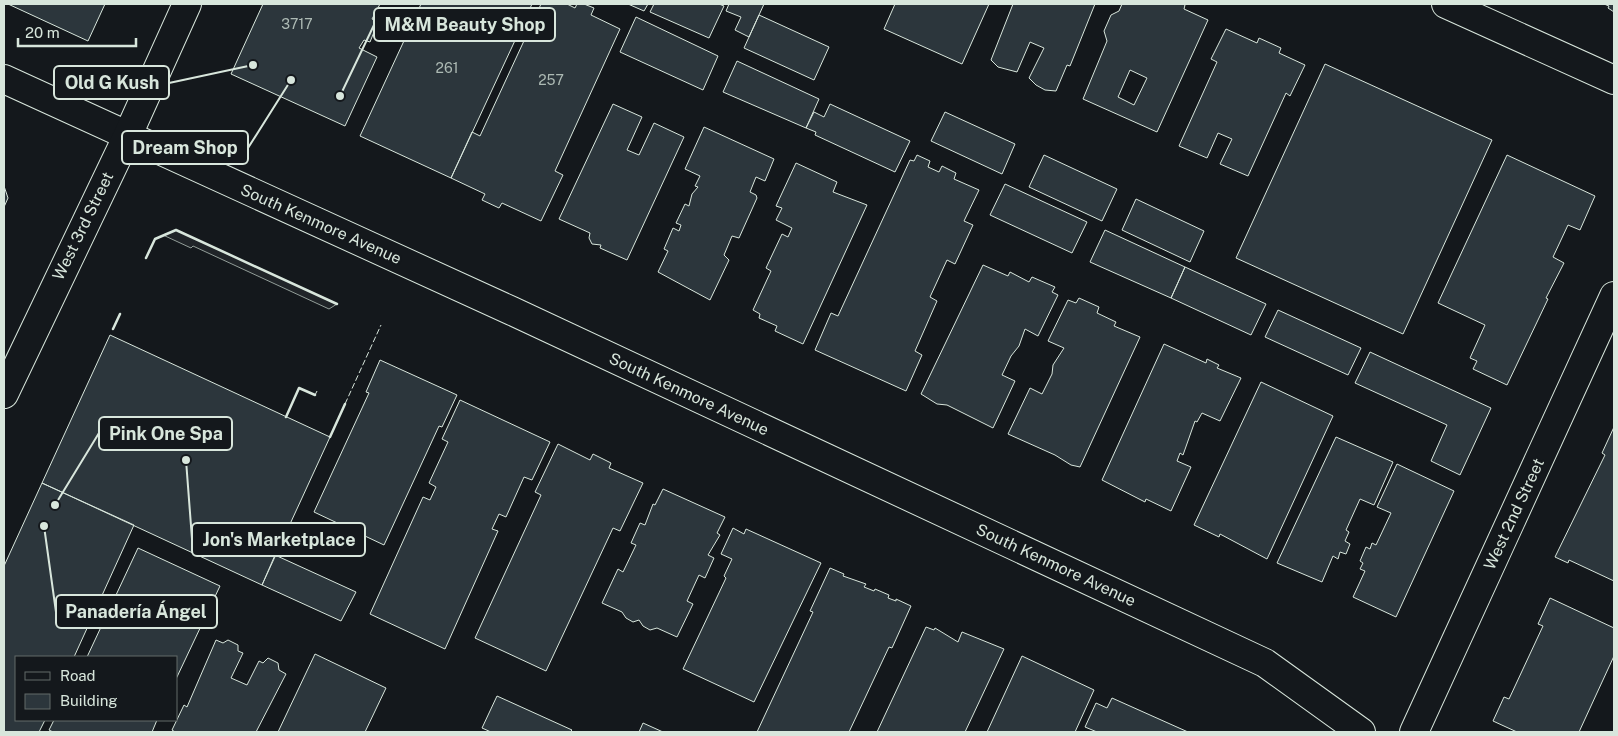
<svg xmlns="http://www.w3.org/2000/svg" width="1618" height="736" viewBox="0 0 1618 736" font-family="'Public Sans',sans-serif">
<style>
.green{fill:#202428;stroke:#939e99}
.building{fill:#2c363c;stroke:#d8e6dc;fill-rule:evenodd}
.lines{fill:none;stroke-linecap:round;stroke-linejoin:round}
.minor-casing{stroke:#d8e6dc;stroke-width:30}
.secondary-casing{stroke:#d8e6dc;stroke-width:30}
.minor{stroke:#14181c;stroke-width:28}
.secondary{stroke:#14181c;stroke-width:28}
.fence{stroke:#d8e6dc;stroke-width:1;stroke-dasharray:6 2.5;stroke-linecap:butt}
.wall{stroke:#d8e6dc;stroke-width:2.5}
.labels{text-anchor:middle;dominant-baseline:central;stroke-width:4;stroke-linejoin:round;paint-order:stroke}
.number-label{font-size:14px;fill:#adbab4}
.street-label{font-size:16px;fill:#d8e6dc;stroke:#14181c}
.leader{fill:none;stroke:#d8e6dc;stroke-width:2}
.callout-dot{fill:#d8e6dc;stroke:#14181c;stroke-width:2}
.callout{fill:#14181c;stroke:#d8e6dc;stroke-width:2}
.callout-label{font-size:18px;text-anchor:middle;font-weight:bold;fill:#d8e6dc}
</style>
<rect width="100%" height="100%" fill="#14181c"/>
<path class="green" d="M176 230 337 304 329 309 193 246 191 248 163 235Z"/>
<path class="building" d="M8 4H105L88 41Z
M263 4H380L372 19 378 22 370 42 364 40 359 48 377 57 345 126 231 74Z
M421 4H532L451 178 360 136Z
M541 4H567L575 8 577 4H584L594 8 591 15 620 29 555 171 563 175 541 221 502 203 499 208 482 200 485 194 451 178 472 132 480 136Z
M628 4H648L644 11Z
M654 4H719L724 6 709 38 650 12Z
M729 4H764L749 37 735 30 741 17 726 11Z
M895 4H989L962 64 884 29Z
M1013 4H1095L1070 66 1067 65 1056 91 1045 90 1036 85 1029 78 1044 48 1030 42 1017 72 998 67 991 60Z
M1122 4H1182L1185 5 1184 9 1208 20 1157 132 1083 99 1107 41 1104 31 1111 15 1119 11ZM1130 70 1147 78 1134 105 1118 97Z
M1604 4H1614V12L1608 8 1609 6Z
M759 15 829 47 814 80 744 48Z
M636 17 718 56 703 90 620 52Z
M1226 29 1257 43 1259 38 1281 48 1279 53 1305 65 1290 96 1286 93 1248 176 1220 164 1232 139 1218 133 1207 158 1179 146 1217 62 1211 59Z
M737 61 819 99 806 128 723 92Z
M1325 64 1492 140 1403 334 1236 258Z
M613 104 642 117 627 150 639 155 654 123 684 137 627 260 600 248 601 245 592 244 589 238 590 233 559 219Z
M830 104 910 141 895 172 815 135 816 132 806 128 814 112 824 117Z
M945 112 1015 144 1002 174 931 141Z
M704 127 774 159 765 181 756 177 750 192 756 195 757 198 739 238 732 236 724 255 729 260 710 300 658 272 668 251 664 249 673 228 679 231 681 225 676 223 685 204 689 206 692 194 698 187 695 186 700 176 685 169Z
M917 155 930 161 928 167 939 172 942 166 956 173 954 179 979 190 964 221 973 225 955 264 947 260 930 297 937 301 915 351 922 355 906 391 815 350 831 313 838 316 910 160 914 161Z
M1044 155 1117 189 1102 221 1029 187Z
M1507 155 1595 196 1580 230 1568 225 1553 257 1564 263 1546 298 1548 299 1507 385 1473 369 1477 361 1470 358 1485 325 1438 303Z
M796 163 837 182 833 192 867 205 803 344 775 331 777 326 759 318 760 314 753 310 771 271 766 268 782 234 788 237 792 228 776 220 782 208 776 206Z
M1005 184 1087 222 1072 253 990 215Z
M4 186 8 198 4 207Z
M1136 199 1204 231 1190 262 1122 230Z
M1105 230 1185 267 1171 298 1090 262Z
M983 265 1008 276 1010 272 1029 282 1032 277 1055 287 1052 292 1058 295 1038 336 1025 329 1019 346 1011 356 1002 375 1015 381 993 428 947 405 937 404 921 394Z
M1185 267 1266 304 1251 335 1171 298Z
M1079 298 1099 307 1097 313 1116 322 1114 326 1140 337 1080 467 1071 465 1055 455 1008 434 1030 388 1042 394 1052 374 1053 365 1064 348 1048 341 1068 300 1076 303Z
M1278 310 1361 348 1348 375 1265 337Z
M110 335 330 437 262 585 42 483Z
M1164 344 1206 363 1207 359 1219 365 1217 368 1241 378 1220 421 1202 413 1197 422 1195 421 1183 455 1180 453 1177 461 1191 467 1171 511 1146 499 1145 502 1102 480Z
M1370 352 1491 408 1460 475 1431 461 1447 425 1355 383Z
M380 360 457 395 442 427 439 426 384 545 314 512 369 393 366 392Z
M1261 382 1333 416 1267 559 1220 534 1219 537 1194 525Z
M460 400 550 442 532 480 524 477 506 517 499 514 492 529 498 531 445 649 370 614 423 497 430 500 436 487 429 483 448 442 442 439Z
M1614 427V581L1569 560 1568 563 1555 557 1605 455 1602 453Z
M1336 437 1393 462 1374 505 1360 499 1346 530 1349 532 1345 541 1350 544 1346 554 1340 552 1338 559 1333 556 1322 582 1277 563Z
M558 444 590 460 593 454 611 463 609 468 643 483 620 531 613 528 546 671 475 638 541 495 535 492Z
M1397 464 1454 491 1396 617 1353 597 1365 571 1360 569 1363 563 1360 561 1366 547 1370 549 1372 543 1376 545 1391 513 1377 507Z
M42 483 134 525 74 657H16V720H45L39 732H4V566Z
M663 489 725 517 717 533 720 535 708 555 714 558 705 578 699 575 687 601 693 604 677 637 657 628 650 630 643 626 639 620 633 622 626 618 622 612 602 603 618 569 623 572 636 545 631 543 640 523 645 525 653 504 655 505Z
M733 528 744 534 746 529 821 563 754 702 683 669 726 578 724 576 732 559 721 554Z
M138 548 220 586 176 679V657H87Z
M275 555 356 592 341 621 262 585Z
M830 568 844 574 843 576 866 584 864 587 874 591 875 589 889 595 888 598 896 601V599L911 606 892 648 889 647 849 732H757L813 612 810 611Z
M1550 598 1614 628V656L1579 732H1517L1493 721 1504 697 1509 699 1543 626 1538 624Z
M926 627 934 630 935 628 958 642 962 632 1004 649 965 732H877Z
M216 640 223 643 228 640 238 645V651L243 653 231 678 247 685 259 661 263 663 268 658 278 663 279 670 286 674 256 732H175L172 730 184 705 187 707Z
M315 654 386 688 365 732H278Z
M1022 656 1094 690 1075 732H987Z
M497 696 572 730 570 732H491L482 728Z
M1112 698 1188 732H1097L1085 727 1096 703 1107 708Z
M54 720H157L152 732H53L49 730Z
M643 723 663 732H639Z"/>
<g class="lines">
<defs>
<path id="minor" d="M1446 4 1614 80
M4 79 512 311 1265 663 1361 732
M1414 732 1614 296"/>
<path id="secondary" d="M4 394 127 137 187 4"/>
</defs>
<use href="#minor" class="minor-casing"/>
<use href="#secondary" class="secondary-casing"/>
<use href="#minor" class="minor"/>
<use href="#secondary" class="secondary"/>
<path class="fence" d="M315 395 317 391
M345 404 381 325"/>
<path class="wall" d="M146 258 155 239 176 230 337 304
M113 329 120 314
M286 417 299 388 315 395
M330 437 345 404"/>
</g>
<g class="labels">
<g class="number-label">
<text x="297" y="24">3717</text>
<text x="447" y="68">261</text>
<text x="551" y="80">257</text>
</g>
<g class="street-label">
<text transform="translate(321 224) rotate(24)">South Kenmore Avenue</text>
<text transform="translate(83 226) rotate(-64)">West 3rd Street</text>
<text transform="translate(689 394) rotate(25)">South Kenmore Avenue</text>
<text transform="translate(1514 514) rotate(-65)">West 2nd Street</text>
<text transform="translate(1056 565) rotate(25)">South Kenmore Avenue</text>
</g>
</g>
<path class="leader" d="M340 96L374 25M253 65L169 83M291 80L248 148M55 505L99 433M186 460L192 539M44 526L56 612"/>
<g class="callout-dot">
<circle cx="340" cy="96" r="5"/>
<circle cx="253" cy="65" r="5"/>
<circle cx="291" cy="80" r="5"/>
<circle cx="55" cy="505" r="5"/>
<circle cx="186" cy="460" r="5"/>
<circle cx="44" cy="526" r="5"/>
</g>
<g class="callout">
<rect x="374" y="8" width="181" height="33" rx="5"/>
<rect x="54" y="66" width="115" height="33" rx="5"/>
<rect x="122" y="131" width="126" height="33" rx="5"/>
<rect x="99" y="417" width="133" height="33" rx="5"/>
<rect x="192" y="523" width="173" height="33" rx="5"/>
<rect x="56" y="595" width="161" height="33" rx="5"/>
</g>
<g class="callout-label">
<text x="465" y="31">M&amp;M Beauty Shop</text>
<text x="112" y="89">Old G Kush</text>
<text x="185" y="154">Dream Shop</text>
<text x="166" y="440">Pink One Spa</text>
<text x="279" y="546">Jon's Marketplace</text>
<text x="136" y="618">Panadería Ángel</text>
</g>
<rect width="1618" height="736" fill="none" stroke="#d8e6dc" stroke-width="10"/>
<rect x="15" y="656" width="162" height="65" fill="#14181c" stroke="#626a69"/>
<rect x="25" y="672" width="25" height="8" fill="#14181c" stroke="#626a69"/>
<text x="60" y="681" font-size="15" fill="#d8e6dc">Road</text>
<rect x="25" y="694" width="25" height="15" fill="#2c363c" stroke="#626a69"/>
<text x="60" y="706" font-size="15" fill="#d8e6dc">Building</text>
<path d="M18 38v8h118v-8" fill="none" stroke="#d8e6dc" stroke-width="2.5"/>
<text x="25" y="38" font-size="15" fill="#d8e6dc" stroke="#14181c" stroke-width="4" paint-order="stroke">20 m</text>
</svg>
